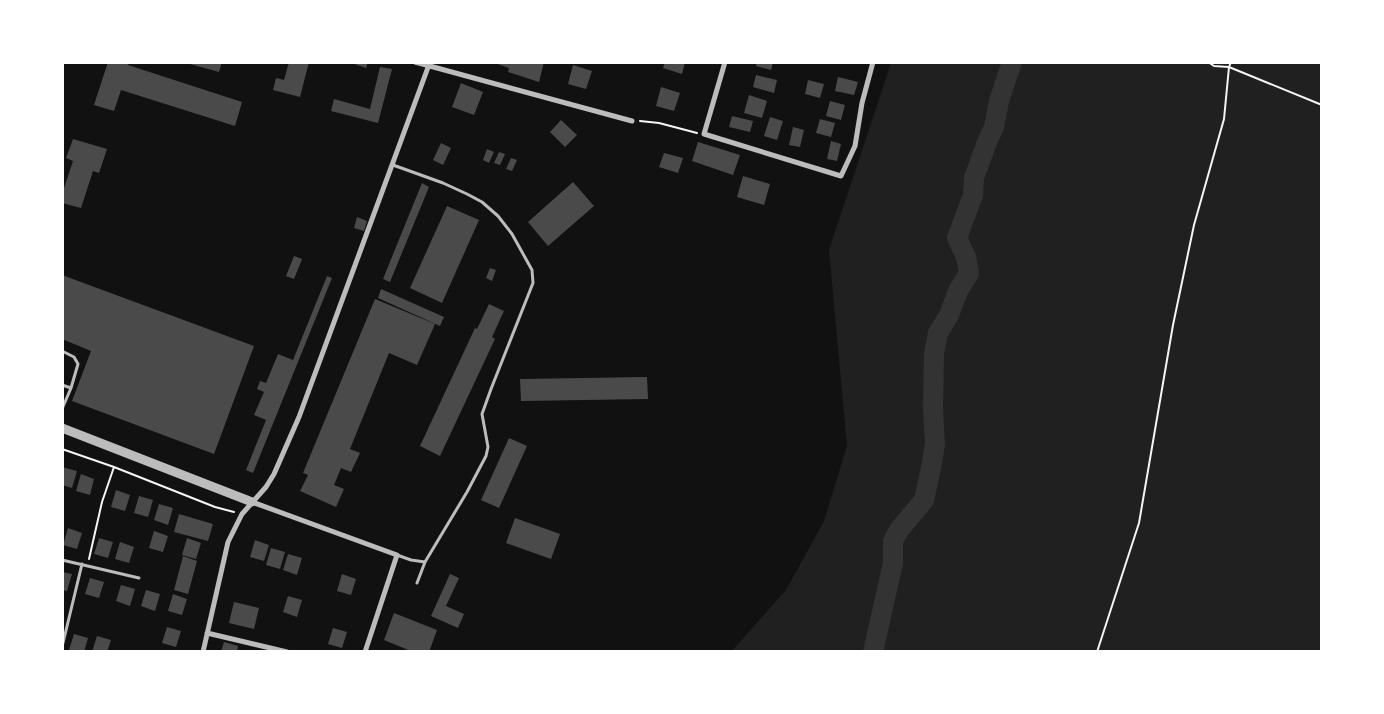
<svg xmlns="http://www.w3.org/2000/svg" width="1384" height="714" viewBox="0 0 1384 714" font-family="Roboto,sans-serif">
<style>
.green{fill:#202020}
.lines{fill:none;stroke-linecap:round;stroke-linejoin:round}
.river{stroke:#333;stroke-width:20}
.building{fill:#4a4a4a}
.path{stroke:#f5f5f5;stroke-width:2}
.service{stroke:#bcbcbc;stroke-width:3}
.minor{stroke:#bcbcbc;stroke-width:5}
.tertiary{stroke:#bcbcbc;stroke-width:9}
</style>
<rect width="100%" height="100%" fill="#111"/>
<path class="green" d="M891 63H1321V651L731 652 786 590 824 521 847 446 829 250Z"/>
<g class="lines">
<path class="river" d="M873 652 893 563V541L899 530 924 500 931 468 935 444 933 409 934 353 938 333 949 315 958 291 969 273 966 257 957 238 973 195 974 178 987 142 994 127 999 101 1012 62"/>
</g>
<path class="building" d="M108 62H129L128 65 242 102 235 126 121 90 114 111 94 105Z
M190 62H222L219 72 190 64Z
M289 62H309L300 97 273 90 276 78 284 80Z
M349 62H368L366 68Z
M492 62H544L539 82 508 72 509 68Z
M665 62H685L682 74 663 68Z
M757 62H773L771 70 756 66Z
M573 65 592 71 586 89 568 84Z
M380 67 392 69 378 123 331 111 334 99 370 109Z
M756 75 777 80 774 93 753 87Z
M838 77 858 82 854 95 835 91Z
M808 80 824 84 820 98 805 94Z
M461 83 483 92 474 115 452 107Z
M661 87 680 93 674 111 656 106Z
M749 95 767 101 762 118 744 113Z
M830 101 845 105 841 120 826 116Z
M732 116 753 121 750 132 729 127Z
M770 117 783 121 777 140 764 136Z
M820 119 835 123 831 137 816 133Z
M561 120 577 135 565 147 550 132Z
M793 127 804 130 800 147 789 145Z
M73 139 107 149 99 173 93 171 81 208 62 203V194L73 161 66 158Z
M831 141 841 144 837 161 827 159Z
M698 142 740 155 733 175 692 161Z
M441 143 451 148 443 165 433 160Z
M487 149 494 152 489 163 483 160Z
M499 152 505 154 500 165 494 163Z
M664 153 683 158 678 173 659 167Z
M511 158 517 160 512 171 506 169Z
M743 176 770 184 764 205 737 197Z
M573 182 594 206 548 246 528 222Z
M422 183 429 187 390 282 383 279Z
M447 206 479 220 442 303 410 288Z
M357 217 367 221 364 231 354 228Z
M294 256 302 259 294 279 286 276Z
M490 268 496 270 492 281 486 278Z
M62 275 254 346 214 454 72 401 91 351 62 339Z
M327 276 332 278 253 473 246 470 266 420 254 415 264 392 257 389 260 381 266 383 278 354 293 360Z
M381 289 444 317 440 326 378 298Z
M375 299 435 324 417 365 389 353 350 449 360 453 351 472 341 468 334 485 344 489 336 507 300 491 308 475 303 473Z
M489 304 504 311 492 337 495 339 440 456 420 446 475 328 477 329Z
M647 377 648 399 521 401 520 379Z
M509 438 527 446 499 508 481 500Z
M62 467 77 471 72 488 62 485Z
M81 474 94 479 90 495 76 491Z
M116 490 130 495 125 511 111 507Z
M139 496 153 500 148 517 134 513Z
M159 504 173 508 168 525 154 520Z
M179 514 213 524 208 541 174 532Z
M515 518 560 534 551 559 506 543Z
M68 528 82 533 77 549 63 545Z
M154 531 168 536 163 552 149 548Z
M99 538 113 542 108 558 94 554Z
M187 538 201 543 196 559 182 555Z
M255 540 269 545 264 561 250 557Z
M120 542 134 547 129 563 115 559Z
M271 548 285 552 280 569 266 565Z
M288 554 302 558 297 575 283 570Z
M183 556 197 561 188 594 174 590Z
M62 572 72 574 67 591 62 590Z
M342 574 356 579 351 595 337 591Z
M450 574 459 578 446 606 464 614 458 628 431 616Z
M90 578 104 582 99 598 85 594Z
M121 585 135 589 130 606 116 601Z
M146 590 160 594 155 611 141 606Z
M173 594 187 599 182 615 168 611Z
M288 596 302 600 297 617 283 612Z
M234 602 259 608 254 629 229 623Z
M394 613 437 630 429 652H413L384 640Z
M167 627 181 631 176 647 162 643Z
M333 628 347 632 342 648 328 644Z
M74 634 88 638 84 652 69 650Z
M97 636 111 640 107 652H92Z
M224 642 238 646 237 652H221Z"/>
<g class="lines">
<path class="path" d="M1208 62 1214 66 1229 67 1322 105
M640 121 659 123 697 133
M62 449 114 467 102 502 89 559
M114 467 215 507 234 512
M1097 652 1139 523 1173 325 1194 225 1224 119 1229 67 1231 62"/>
<path class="service" d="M393 165 443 183 467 194 482 202 498 216 512 234 532 270 533 283 491 389 482 414 488 447 486 456 467 492 425 562 417 583
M62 351 74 357 78 364 71 388 62 409
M62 385 71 388
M397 555 411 560 425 562
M62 560 139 578
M62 647 82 564"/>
<path class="minor" d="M415 62 632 121
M725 62 704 134 841 176 855 146 862 103 873 62
M252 502 397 555 365 652
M207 633 287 652
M203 652 228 542 242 514 266 487 274 474 299 417 430 62"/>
<path class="tertiary" d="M62 428 252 502"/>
</g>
<rect width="1384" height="714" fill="none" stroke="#ffffff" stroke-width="128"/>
</svg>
